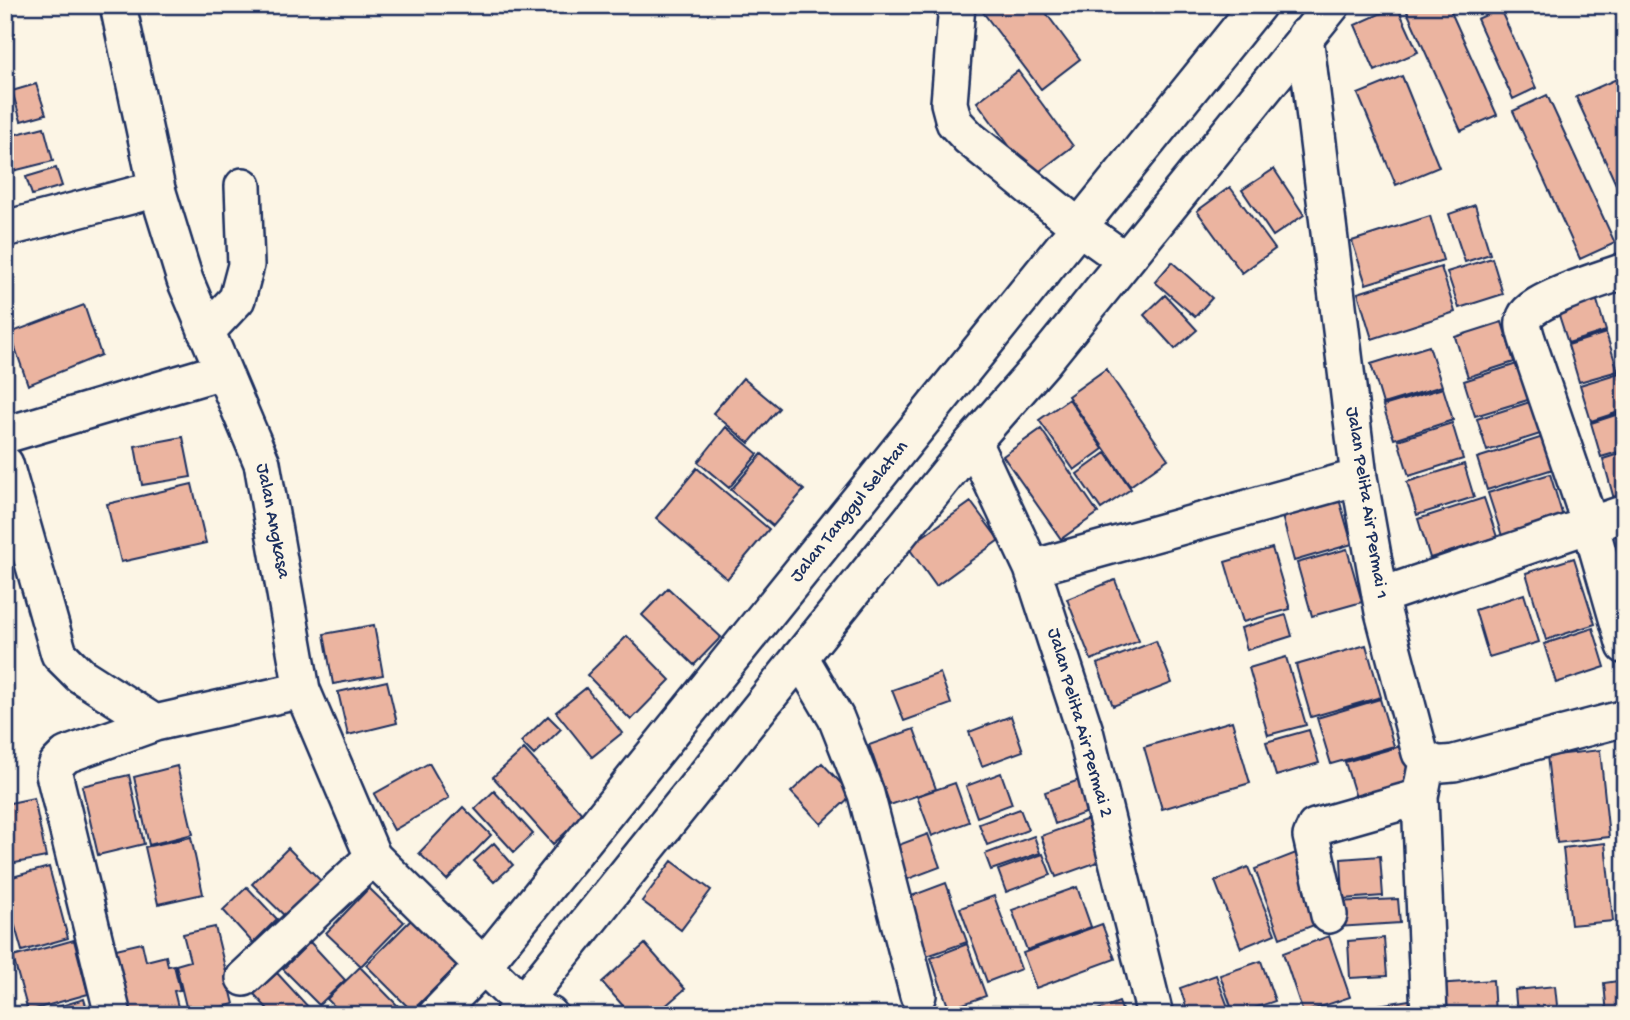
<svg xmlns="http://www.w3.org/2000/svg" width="1630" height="1020" viewBox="0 0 1630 1020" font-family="'Gochi Hand',sans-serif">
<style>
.building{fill:#ebb4a0;stroke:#1b2f5e;stroke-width:2}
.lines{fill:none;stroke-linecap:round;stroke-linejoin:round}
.minor-casing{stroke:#1b2f5e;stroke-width:40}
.minor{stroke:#fcf5e5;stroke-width:35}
.labels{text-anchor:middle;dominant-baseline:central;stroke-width:5;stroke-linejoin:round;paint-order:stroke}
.street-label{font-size:19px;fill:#1b2f5e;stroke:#fcf5e5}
</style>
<rect width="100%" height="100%" fill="#fcf5e5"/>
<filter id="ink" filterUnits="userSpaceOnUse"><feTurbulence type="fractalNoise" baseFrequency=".0143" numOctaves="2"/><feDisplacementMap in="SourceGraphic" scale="14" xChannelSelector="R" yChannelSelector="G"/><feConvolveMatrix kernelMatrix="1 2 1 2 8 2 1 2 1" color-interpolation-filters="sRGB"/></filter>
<g filter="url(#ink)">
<path class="building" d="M990 5H1040L1080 59 1041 89 982 11Z
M1404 5H1448L1497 115 1461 131Z
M1397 6 1418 52 1375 71 1355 25Z
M1500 9 1536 88 1513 99 1477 19Z
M1018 71 1073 146 1032 177 977 102Z
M1402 76 1439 167 1396 185 1358 94Z
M1621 77 1625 85V204L1576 97Z
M36 84 46 114 21 121 12 91Z
M1547 95 1615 243 1580 259 1513 111Z
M44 127 53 161 5 173V137Z
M56 168 62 186 32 195 26 177Z
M1274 169 1304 215 1273 236 1242 190Z
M1230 187 1275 249 1242 273 1197 211Z
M1475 205 1490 254 1465 262 1449 214Z
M1430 216 1443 260 1366 284 1352 241Z
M1492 258 1503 294 1459 308 1447 272Z
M1172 262 1212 298 1195 317 1155 282Z
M1441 267 1455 312 1372 339 1358 293Z
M1595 294 1606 331 1568 343 1556 306Z
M1165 295 1197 330 1175 349 1144 315Z
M84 305 101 355 28 385 10 333Z
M1502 322 1514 362 1468 377 1455 337Z
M1606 333 1618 371 1579 382 1568 345Z
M1429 346 1442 386 1383 404 1371 364Z
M1520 363 1531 399 1475 416 1464 381Z
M1106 369 1168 459 1130 486 1068 396Z
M1619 373 1625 391V410L1591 421 1580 385Z
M743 378 779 408 749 443 713 413Z
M1443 388 1453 420 1394 439 1383 406Z
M1069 399 1103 449 1074 470 1039 420Z
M1530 402 1540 434 1487 451 1477 419Z
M1625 412V450L1601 457 1591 423Z
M1452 423 1463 459 1409 476 1398 440Z
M726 427 758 454 729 488 698 462Z
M1041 429 1098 513 1061 539 1003 456Z
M183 437 191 477 142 485 135 446Z
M1543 437 1553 469 1487 490 1477 458Z
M1625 452V495L1614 499 1603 459Z
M1106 453 1131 489 1101 509 1077 474Z
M762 454 804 490 773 526 731 490Z
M1464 464 1474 497 1417 515 1407 482Z
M697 468 769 529 727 579 656 518Z
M1550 474 1564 520 1503 539 1488 493Z
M192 484 206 543 121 562 107 504Z
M1484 498 1497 537 1430 558 1418 519Z
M1339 499 1352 544 1294 561 1282 516Z
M971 502 999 540 936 586 908 547Z
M1272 548 1290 609 1243 622 1225 562Z
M1347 549 1362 602 1312 616 1297 563Z
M1574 558 1595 624 1546 640 1526 573Z
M1115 580 1139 641 1091 660 1067 599Z
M668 588 721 637 694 665 642 615Z
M1524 594 1539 642 1489 657 1475 610Z
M1286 615 1292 636 1247 650 1241 628Z
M374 625 383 675 333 684 324 634Z
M1593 628 1605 667 1556 683 1544 644Z
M627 636 670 680 631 720 587 675Z
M1156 641 1172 683 1113 706 1097 664Z
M1366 645 1381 697 1311 717 1296 665Z
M1286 657 1306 725 1268 735 1249 668Z
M940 673 951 704 904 721 892 690Z
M387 681 397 723 348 735 338 692Z
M586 688 622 733 592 757 556 712Z
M1380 699 1394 746 1331 764 1317 718Z
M548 716 561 729 534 755 521 742Z
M1011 716 1023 751 982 766 969 732Z
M1232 721 1250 783 1162 809 1144 747Z
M914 729 936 789 890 805 869 745Z
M1309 730 1319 763 1276 776 1266 742Z
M1401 746 1412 785 1357 801 1345 762Z
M524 749 584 816 553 844 493 777Z
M1600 750 1609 837 1557 843 1547 756Z
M429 763 449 798 394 830 374 794Z
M822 763 852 795 821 824 791 792Z
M177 766 193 834 149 845 134 777Z
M1001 773 1012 804 977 817 966 786Z
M129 775 144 844 98 855 82 786Z
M1082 779 1093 810 1055 824 1045 792Z
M955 783 969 822 932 836 917 796Z
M494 791 533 834 514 852 475 809Z
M34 798 46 857 5 865V804Z
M463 807 491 835 447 880 419 853Z
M1020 809 1028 830 987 845 979 824Z
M1091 818 1106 859 1056 877 1041 836Z
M928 834 940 867 908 879 896 846Z
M1034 836 1040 853 991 870 985 854Z
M191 837 203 894 158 904 145 847Z
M494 843 513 865 494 882 474 861Z
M1605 843 1613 921 1571 925 1563 848Z
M288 848 327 887 292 923 252 884Z
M1296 853 1322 922 1280 938 1255 869Z
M1043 854 1051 875 1006 892 998 870Z
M1380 856 1383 896 1343 899 1341 859Z
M672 861 711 890 681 930 642 901Z
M49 867 68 938 22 951 5 891V879Z
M1248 867 1275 934 1241 948 1215 881Z
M946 883 967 942 927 956 906 898Z
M247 887 277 919 253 943 223 910Z
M1077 887 1091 927 1027 950 1012 910Z
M369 888 404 922 361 966 326 933Z
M994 896 1021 969 987 982 960 908Z
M1398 899 1400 923 1337 927 1336 902Z
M411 920 457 966 412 1011 366 965Z
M1102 924 1115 959 1036 988 1023 953Z
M215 927 234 1004 188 1015 176 965 190 961 183 934Z
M1329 936 1350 997 1303 1013 1283 953Z
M1384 938 1387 976 1350 978 1348 941Z
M74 940 88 994 28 1011 13 957Z
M310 942 345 980 319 1005 283 969Z
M142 943 146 961 166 956 168 966 174 965 180 990 174 991 180 1015H131L116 949Z
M645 944 685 989 655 1015H631L602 982Z
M967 944 986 996 949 1009 931 958Z
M1261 961 1275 1001 1234 1015 1220 975Z
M360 967 400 1008 393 1015H343L327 999Z
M277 973 311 1010 307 1015H273L254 994Z
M1216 975 1231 1015H1189L1180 988Z
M1493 980 1495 1015H1438L1436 984Z
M1625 980V1015H1607L1604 983Z
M1555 986 1558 1015H1517L1515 990Z
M84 999 89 1015H35V1014Z
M1416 999 1419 1015H1372L1371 1006Z
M1119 1002 1124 1015H1084Z
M1356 1008 1357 1015H1322V1013Z"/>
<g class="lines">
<defs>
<path id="minor" d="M118 5 157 189 185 280 262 463 302 690 373 857 506 988 524 1003 550 1015
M957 5 949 103 954 122 969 138 1079 227 1125 260
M1305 36 1359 477 1383 612 1420 753C1431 765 1439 765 1454 763L1625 718
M5 229 157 189
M1625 271C1605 278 1532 300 1525 317 1522 324 1525 332 1527 339L1590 524 1625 646
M206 332 237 299 246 265 243 186
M5 435 222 371
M973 442 1032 568 1085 731 1155 1015
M5 464 59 654 80 675 155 723
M1032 568 1359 477
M1380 596 1625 513
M800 657 836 718 866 794 918 995
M1420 797 1429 1015
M1329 915 1311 836 1315 827 1420 797 1427 761
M244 978 373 857
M113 1015 54 774 57 764 66 755 155 723 302 690
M436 1015 482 967 1258 5
M513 1015 973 442 1044 361 1332 5"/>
</defs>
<use href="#minor" class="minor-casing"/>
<use href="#minor" class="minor"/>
</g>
</g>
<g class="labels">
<g class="street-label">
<text transform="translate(1366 503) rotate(81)">Jalan Pelita Air Permai 1</text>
<text transform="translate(850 512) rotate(-51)">Jalan Tanggul Selatan</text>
<text transform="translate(272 521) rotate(79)">Jalan Angkasa</text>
<text transform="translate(1079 723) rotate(74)">Jalan Pelita Air Permai 2</text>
</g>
</g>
<rect width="1630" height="1020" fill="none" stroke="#fcf5e5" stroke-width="28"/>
<rect x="14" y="14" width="1602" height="992" fill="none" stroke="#1b2f5e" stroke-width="2.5" filter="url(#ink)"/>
</svg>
